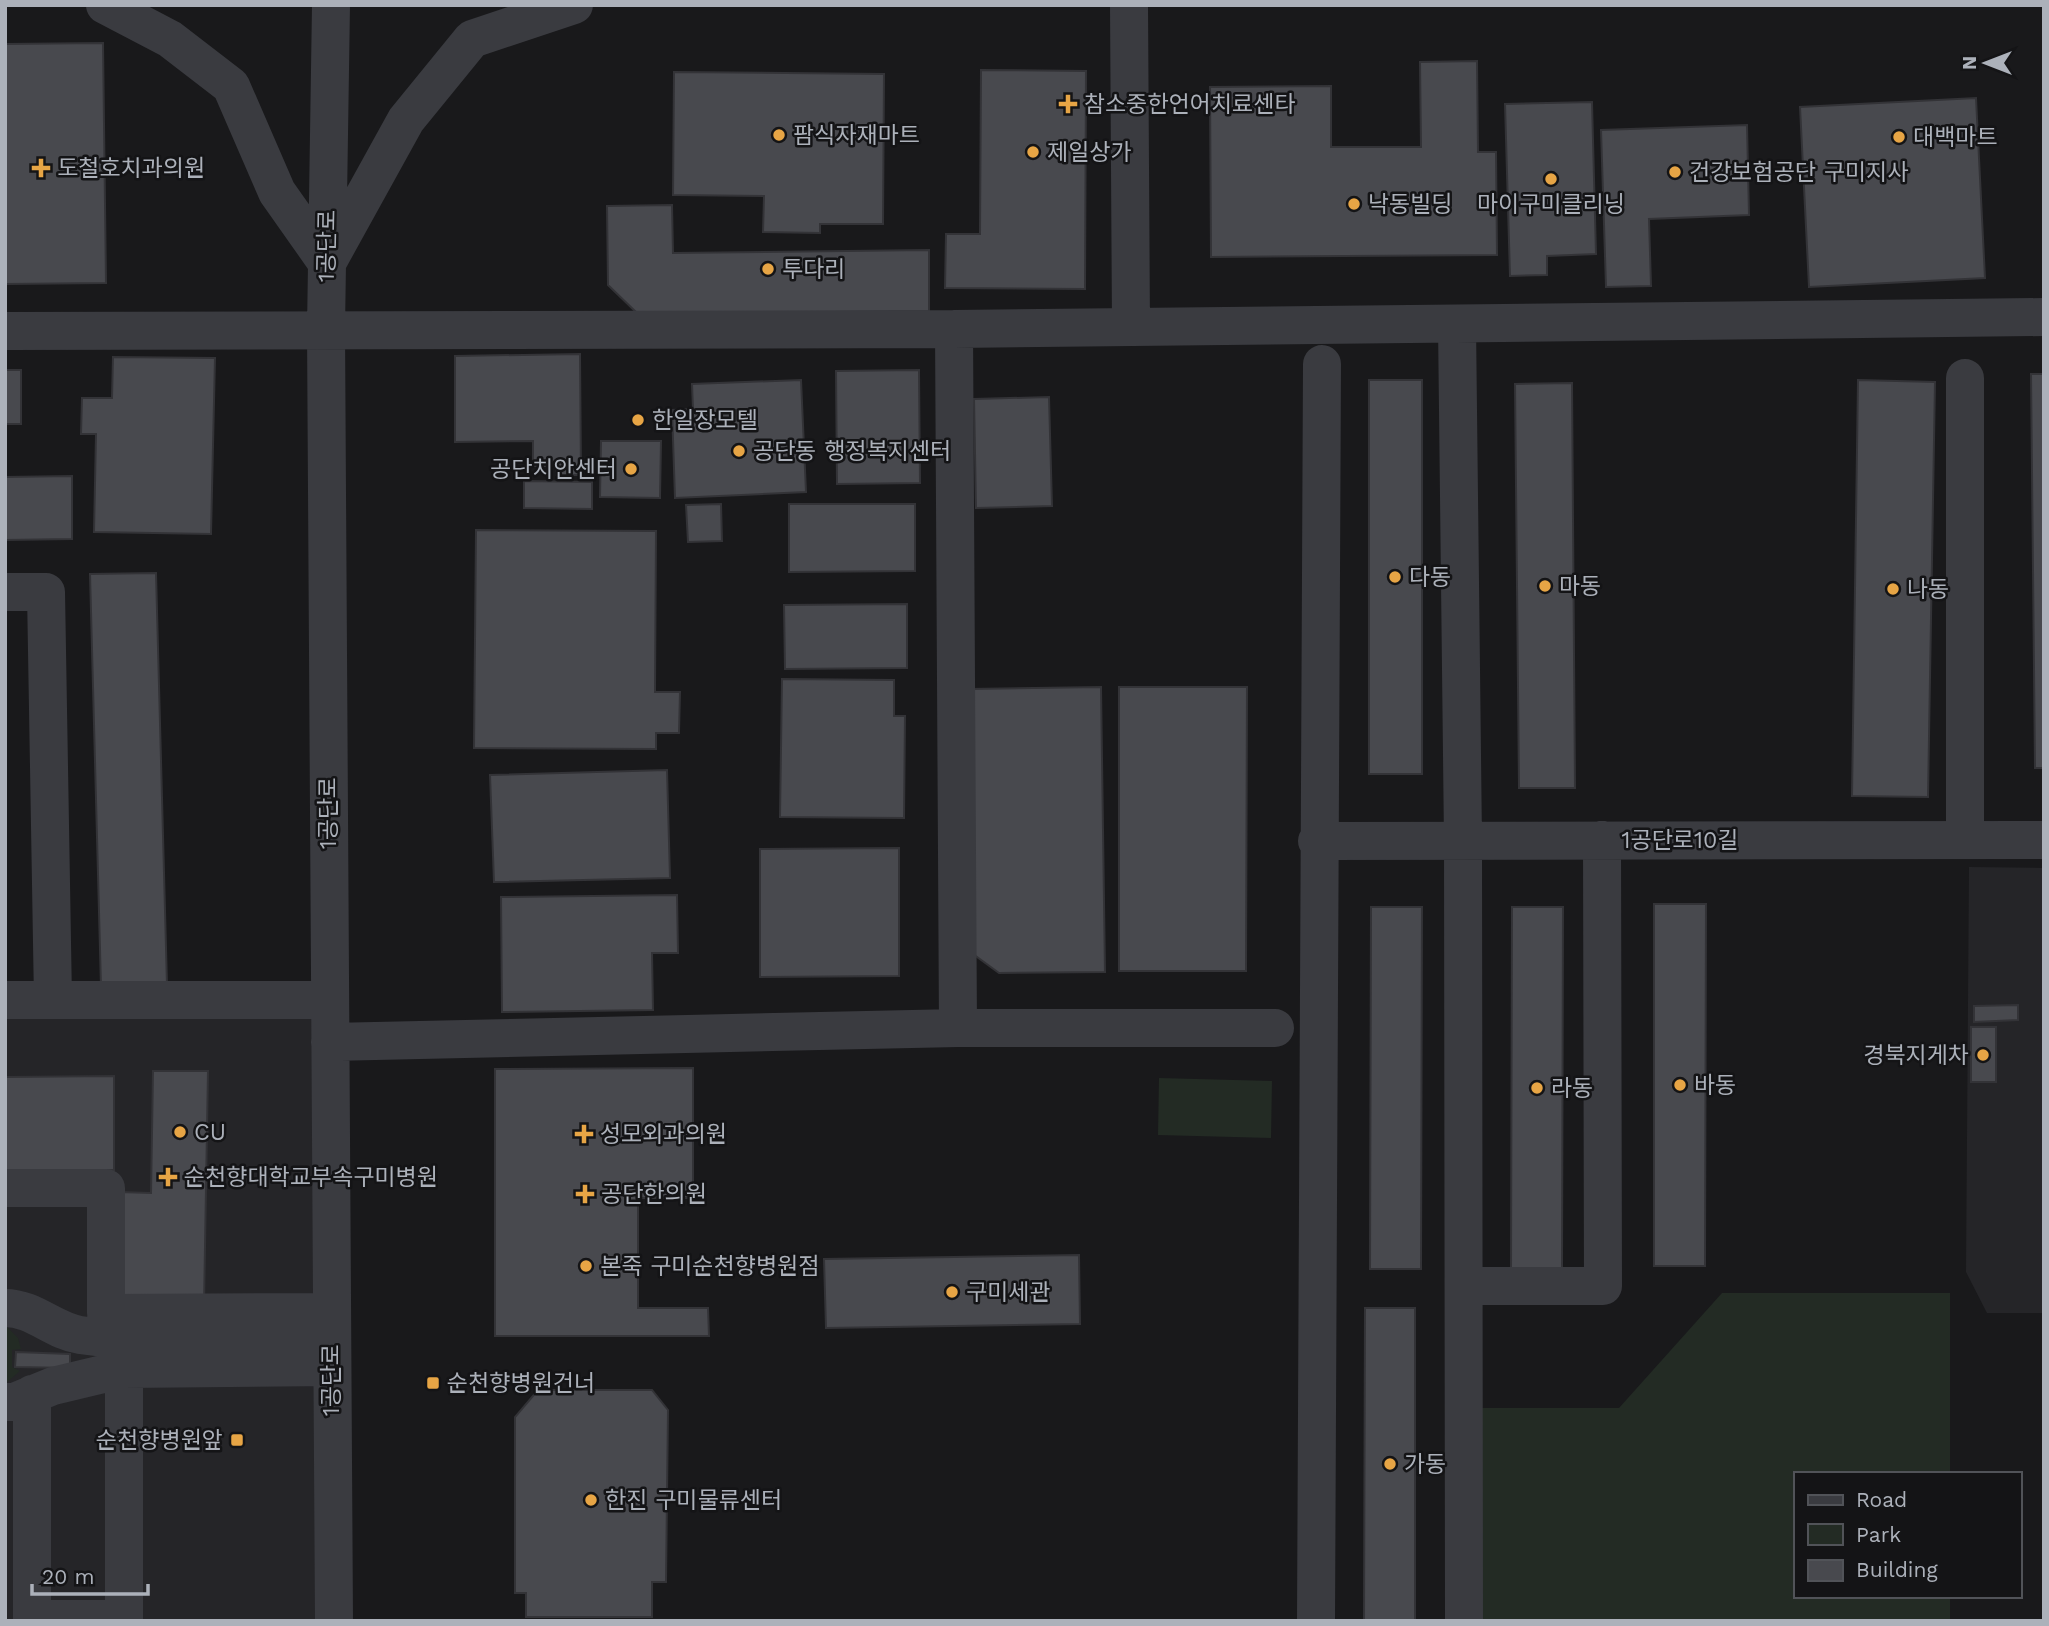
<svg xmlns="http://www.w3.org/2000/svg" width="2049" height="1626" viewBox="0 0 2049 1626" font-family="'Work Sans','Noto Sans KR',sans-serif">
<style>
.built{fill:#252528}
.green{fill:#232b24}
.building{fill:#48494e;stroke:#333337;stroke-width:2}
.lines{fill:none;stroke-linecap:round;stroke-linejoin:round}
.minor{stroke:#3a3b40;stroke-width:38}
.poi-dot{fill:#e7a545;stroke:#141416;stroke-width:2.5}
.labels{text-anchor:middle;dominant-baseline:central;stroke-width:5;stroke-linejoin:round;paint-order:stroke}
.poi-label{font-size:23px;fill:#acb1ba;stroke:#141416;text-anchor:start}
.street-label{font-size:23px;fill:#acb1ba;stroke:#141416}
</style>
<rect width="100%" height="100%" fill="#19191b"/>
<path class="built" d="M1969 867 2044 868V1313H1987L1966 1272Z
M329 1000 334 1621H5V1003Z"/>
<path class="green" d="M1159 1078 1272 1081 1271 1138 1158 1135Z
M1722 1293H1950V1474H1795V1596H1950V1621H1482V1408H1619Z
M5 1325 18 1338 21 1349 12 1350V1367L20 1371 5 1384Z"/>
<path class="building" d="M103 43 106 283 5 284V44Z
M1477 61 1478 152H1496L1497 255 1211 257 1210 87 1331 86V147H1421L1420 62Z
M981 70 1086 71 1085 289 945 288 946 234H980Z
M674 72 884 74 883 224H820V233L763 232 764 196 673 195Z
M1976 98 1985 278 1809 287 1800 107Z
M1592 102 1596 254 1547 256V275L1510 276 1505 104Z
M1747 125 1749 215 1649 219 1651 286 1606 287 1601 130Z
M672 205 673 253 929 250V311L638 314 608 285 607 206Z
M580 354 581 475H556V466H533V441L455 442V356Z
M113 357 215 358 211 534 94 532 96 434H81L82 398H112Z
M5 370H21V424H5Z
M919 370 920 483 837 484 836 371Z
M2031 374H2044V768H2035Z
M801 380 806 492 675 498 672 410 693 409 692 384Z
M1369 380H1422V774H1369Z
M1858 380 1935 382 1928 797 1852 796Z
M1572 383 1575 788H1519L1515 384Z
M1049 397 1052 506 976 508 974 399Z
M601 441H661L660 498 600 497Z
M72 476V539L5 540V477Z
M524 481 592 482V509L524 508Z
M721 504 722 541 688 542 686 505Z
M789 504H915V571L789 572Z
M476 530 656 531 655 692H680L679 733H656V749L474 748Z
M156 573 167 985 101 987 90 574Z
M907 604V668L785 669 784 605Z
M782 679 894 680V716H905L904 818 780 817Z
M1101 687 1105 972 999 973 973 954 969 689Z
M1119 687H1247L1246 971H1119Z
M667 770 670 878 494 882 490 775Z
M899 848V976L760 977V849Z
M677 895 678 953H652L653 1010 502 1012 501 897Z
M1654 904H1706L1705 1266H1654Z
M1371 907H1422L1421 1269H1370Z
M1512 907H1563L1562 1269H1511Z
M2018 1005V1020L1974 1022V1006Z
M1971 1027H1996V1082H1971Z
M693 1068V1198H638V1308H708L709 1336H495V1069Z
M153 1071H208L204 1306 117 1304 119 1192 151 1193Z
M114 1076V1170H5V1077Z
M1079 1255 1080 1324 826 1328 824 1259Z
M1365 1308H1415V1621H1364Z
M16 1352 70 1354V1368L15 1367Z
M538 1390H652L668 1410 666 1582H652V1617H526V1593H515V1417Z"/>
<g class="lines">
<path class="minor" d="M105 5 170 39 231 86 277 192 327 263 406 120 472 39 574 5
M331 5 326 329 334 1621
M1129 5 1131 327
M1457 324 1463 841 1464 1621
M954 329 958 1028
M5 331 954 329 2044 317
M1965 378V840
M5 592H46L53 1000
M1317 841 2044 840
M5 1000H329
M330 1042 958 1028H1275
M5 1188H106V1313L330 1312
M1464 1286H1603L1602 840
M5 1308C34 1308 53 1331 80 1335 162 1347 248 1340 331 1340
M32 1394V1619H124V1369
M5 1402H14L53 1386 124 1369 331 1367
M1316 1621 1322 364"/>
</g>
<g class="poi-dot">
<path d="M1064.5 93.5h7v7h7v7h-7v7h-7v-7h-7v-7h7z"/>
<circle cx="779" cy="135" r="7"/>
<circle cx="1899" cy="137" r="7"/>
<circle cx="1033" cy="152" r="7"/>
<path d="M37.5 157.5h7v7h7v7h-7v7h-7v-7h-7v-7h7z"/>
<circle cx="1675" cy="172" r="7"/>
<circle cx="1551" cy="179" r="7"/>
<circle cx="1354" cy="204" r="7"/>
<circle cx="768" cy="269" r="7"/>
<circle cx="638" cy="420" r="7"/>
<circle cx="739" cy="451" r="7"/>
<circle cx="631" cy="469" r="7"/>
<circle cx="1395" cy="577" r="7"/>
<circle cx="1545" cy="586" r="7"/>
<circle cx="1893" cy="589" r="7"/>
<circle cx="1983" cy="1055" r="7"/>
<circle cx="1680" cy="1085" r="7"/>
<circle cx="1537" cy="1088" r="7"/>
<circle cx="180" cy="1132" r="7"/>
<path d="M580.5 1123.5h7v7h7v7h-7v7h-7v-7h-7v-7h7z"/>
<path d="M164.5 1166.5h7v7h7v7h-7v7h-7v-7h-7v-7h7z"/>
<path d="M581.5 1183.5h7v7h7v7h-7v7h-7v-7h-7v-7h7z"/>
<circle cx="586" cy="1266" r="7"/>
<circle cx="952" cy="1292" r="7"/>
<rect x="426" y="1376" width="14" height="14" rx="3.5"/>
<rect x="230" y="1433" width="14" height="14" rx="3.5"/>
<circle cx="1390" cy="1464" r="7"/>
<circle cx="591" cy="1500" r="7"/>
</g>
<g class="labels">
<g class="poi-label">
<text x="1084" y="104">참소중한언어치료센타</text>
<text x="793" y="135">팜식자재마트</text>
<text x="1913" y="137">대백마트</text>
<text x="1047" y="152">제일상가</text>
<text x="57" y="168">도철호치과의원</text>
<text x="1689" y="172">건강보험공단 구미지사</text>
<text x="1368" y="204">낙동빌딩</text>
<text x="1551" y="204" text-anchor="middle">마이구미클리닝</text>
<text x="782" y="269">투다리</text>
<text x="652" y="420">한일장모텔</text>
<text x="753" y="451">공단동 행정복지센터</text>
<text x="617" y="469" text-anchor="end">공단치안센터</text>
<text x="1409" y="577">다동</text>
<text x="1559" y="586">마동</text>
<text x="1907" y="589">나동</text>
<text x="1969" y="1055" text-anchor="end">경북지게차</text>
<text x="1694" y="1085">바동</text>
<text x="1551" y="1088">라동</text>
<text x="194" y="1132">CU</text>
<text x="600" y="1134">성모외과의원</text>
<text x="184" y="1177">순천향대학교부속구미병원</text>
<text x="601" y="1194">공단한의원</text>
<text x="600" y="1266">본죽 구미순천향병원점</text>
<text x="966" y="1292">구미세관</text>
<text x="447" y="1383">순천향병원건너</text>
<text x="223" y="1440" text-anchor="end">순천향병원앞</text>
<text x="1404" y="1464">가동</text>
<text x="605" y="1500">한진 구미물류센터</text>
</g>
<g class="street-label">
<text transform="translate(327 246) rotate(-89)">1공단로</text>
<text transform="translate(328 813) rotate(-90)">1공단로</text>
<text x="1680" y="840">1공단로10길</text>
<text transform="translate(331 1380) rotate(-90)">1공단로</text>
</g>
</g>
<rect width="2049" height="1626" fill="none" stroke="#acb1ba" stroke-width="14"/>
<rect x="1794" y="1472" width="228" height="126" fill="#141416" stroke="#515358" stroke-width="2"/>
<rect x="1808" y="1495" width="35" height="10" fill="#3a3b40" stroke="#515358" stroke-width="2"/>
<text x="1856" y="1507" font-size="21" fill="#acb1ba">Road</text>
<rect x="1808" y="1524" width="35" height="21" fill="#232b24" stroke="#515358" stroke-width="2"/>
<text x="1856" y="1542" font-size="21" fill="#acb1ba">Park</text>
<rect x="1808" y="1560" width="35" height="21" fill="#48494e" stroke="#515358" stroke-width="2"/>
<text x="1856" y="1577" font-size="21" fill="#acb1ba">Building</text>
<g transform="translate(1986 63) rotate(270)" stroke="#141416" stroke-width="5" paint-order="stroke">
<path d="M0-5L12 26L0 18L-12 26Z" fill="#acb1ba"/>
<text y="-10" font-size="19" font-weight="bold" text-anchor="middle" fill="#acb1ba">N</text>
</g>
<path d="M32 1584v10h116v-10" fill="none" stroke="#acb1ba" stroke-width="3.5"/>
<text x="42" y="1584" font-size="21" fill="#acb1ba" stroke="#141416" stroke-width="5" paint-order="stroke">20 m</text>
</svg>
